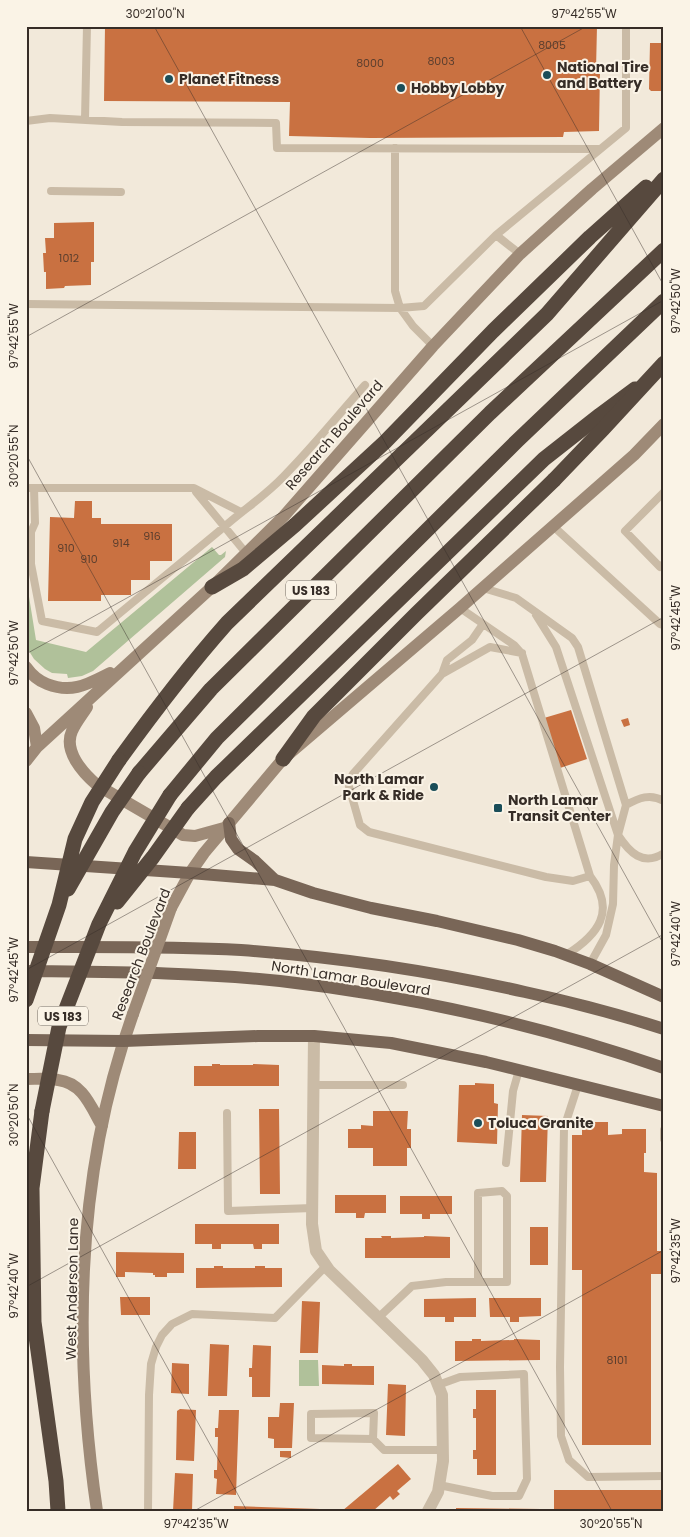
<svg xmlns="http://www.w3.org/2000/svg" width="690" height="1537" viewBox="0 0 690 1537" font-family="Poppins,sans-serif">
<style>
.green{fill:#b0c19a}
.building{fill:#c97141}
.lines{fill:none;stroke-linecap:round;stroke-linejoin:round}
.service{stroke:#cabba6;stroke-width:8}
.minor{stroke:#cabba6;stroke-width:12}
.secondary{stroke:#9e8a77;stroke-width:12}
.primary{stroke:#796657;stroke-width:12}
.motorway{stroke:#57493e;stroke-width:15}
.secondary-bridge{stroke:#9e8a77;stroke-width:12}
.motorway-bridge{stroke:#57493e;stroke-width:15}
.ticks{fill:none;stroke:#362d27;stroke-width:1;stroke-opacity:0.45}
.poi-dot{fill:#1b4e59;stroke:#faf3e6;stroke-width:2}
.labels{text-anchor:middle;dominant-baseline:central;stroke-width:4;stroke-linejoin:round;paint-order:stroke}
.number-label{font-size:11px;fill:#5b3e2e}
.shield{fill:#faf3e6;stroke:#716860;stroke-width:1}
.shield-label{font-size:12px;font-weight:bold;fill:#362d27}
.poi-label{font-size:14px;font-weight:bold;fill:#362d27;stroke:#faf3e6;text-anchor:start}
.street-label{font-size:14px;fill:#362d27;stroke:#faf3e6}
.neatline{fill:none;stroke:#362d27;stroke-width:2}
.ticks-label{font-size:12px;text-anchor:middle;fill:#362d27}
</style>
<rect width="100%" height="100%" fill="#f2e9da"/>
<path class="green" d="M212 547 219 555H221L226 551 225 557 93 671 82 676 68 678 67 674 52 673 45 669 34 659 29 651 26 643V578L36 640 86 652Z
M299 1360H318L319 1386H299Z"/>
<path class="building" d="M105 26H597L596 70H600L599 131 564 132 563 137 370 138 289 136 290 102 104 101Z
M650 43H664V91H651L649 89Z
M94 222V262H91V285L65 286 64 288 46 289V272H44L43 253H46L45 238H54V223Z
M75 501H92V518H101V524H172V561H150V580H131V595H101V601H48L50 517 74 518Z
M571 710 587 759 560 768 544 718Z
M628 718 630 725 624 727 621 720Z
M212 1064H220V1065H253V1064L279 1065V1086H194V1066H212Z
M475 1083 494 1084V1103L498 1104 497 1144 457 1142 459 1085H475Z
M259 1109H279L280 1194H260Z
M373 1111H408L407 1129H411V1148H407V1166H373V1148H348V1129H361V1125L373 1126Z
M522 1115 548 1116 546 1182H520Z
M582 1122H608V1135L622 1134V1129H646V1153H644V1172L657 1173V1251H664V1274H651V1445H582V1270H572V1135H582Z
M179 1132H196V1169H178Z
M335 1195H386V1213H365L364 1218H356V1213H335Z
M400 1196H452V1214H430V1219H422V1214H400Z
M195 1224H279V1244H262V1249H254L253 1244H221V1249H212V1244H195Z
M530 1227H548V1265H530Z
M381 1236H391V1238L424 1237V1236L450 1237V1258H365V1238H382Z
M116 1252 184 1253V1273H167V1277H155V1275H153V1273L125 1272V1277H116Z
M214 1266H223V1268H255V1266H265V1268H282V1287L196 1288V1268H214Z
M120 1297H150V1315H121Z
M476 1298V1317H454V1322H445V1317H424V1299Z
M489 1298H541V1316L519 1317V1322H510V1317H490Z
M302 1301 320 1302 318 1353H300Z
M472 1339H481V1341L514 1340V1339L540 1340V1360L455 1361V1341H472Z
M210 1344 229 1345 227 1396H208Z
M253 1345 271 1346 270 1397H252V1377H249V1368H252Z
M172 1363 189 1364V1394L171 1393Z
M344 1364H352V1366H374V1385L322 1384V1365L344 1366Z
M388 1384 406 1385 405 1436 386 1435Z
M476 1390H496V1475H477V1459H473V1450H476V1418H473V1409H476Z
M280 1403H294L292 1448H274V1439L268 1438V1417H279Z
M180 1409 196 1410 194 1461 176 1460 177 1411Z
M219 1410H239L236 1495 216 1494 217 1479 214 1478V1470H217L218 1437H215V1428H218Z
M280 1451H291V1458L280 1457Z
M398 1464 411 1479 397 1491 400 1494 393 1500 390 1496 373 1511H342Z
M175 1473 193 1474 192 1511H173Z
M554 1490H664V1509H554Z
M234 1506 320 1509V1511H234Z
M456 1508 541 1509V1511H456Z"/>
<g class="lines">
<path class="service" d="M85 119 87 26
M26 121 50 118 122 122 276 123 277 148 599 149
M395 148V291L400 308 413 326 433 346
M51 191 121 192
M496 235 520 254
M26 304 400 308 424 306 496 235 626 128V26
M26 488H194L241 512
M34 488 35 523 31 532V564L42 621 97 632 224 527C243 510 265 496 283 477 312 448 338 415 365 385
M196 492 246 553
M664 492 625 531 660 567 664 564
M553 526 660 624 664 625
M483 588 516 598 572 638 578 647 626 805 618 835 614 865 613 904 606 935 590 964
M460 608 514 645 522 654 590 876C617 911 598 935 566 955
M536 615 556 647 618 835C629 852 643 867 664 853
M483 624 472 640 447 660 442 674 353 774 348 783 360 825 369 832 546 877 573 881 590 876
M442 674 490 647 522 653
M626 805C639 798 650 793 664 801
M313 1085H403
M578 1085 564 1128 560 1367 561 1436 569 1460 588 1477 664 1476
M227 1113 228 1211 313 1208
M664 1130V1139
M506 1163 513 1091 519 1070
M378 1318 412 1286 446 1282H478V1193L502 1191 507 1196V1282H478
M438 1385 460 1377 524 1374 527 1479 519 1496H492L439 1485
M373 1439 374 1413 311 1414V1438L373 1439 384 1450H443
M148 1511 149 1395 151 1364 156 1347 162 1335 172 1324 192 1314 275 1318 326 1266"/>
<path class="minor" d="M314 1036 312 1224 316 1251 329 1270 422 1360 434 1375 442 1395 443 1461 438 1492 428 1511"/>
<path class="secondary" d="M26 667C31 674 39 681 47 684 72 694 88 684 110 673
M87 707C82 715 76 722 72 731 63 751 83 773 97 785L183 835 195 836 224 828
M26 713 34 728 37 747
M26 761 37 747 212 587 284 516 433 346 520 254 592 189 664 128
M171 908 190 873 204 853 283 759 460 608 634 455 664 424
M26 1079C37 1079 48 1078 58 1080 83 1083 91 1107 102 1126
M97 1511C73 1346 76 1172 133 1014"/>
<path class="primary" d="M229 823 231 839 238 849 255 861 275 880
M26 862 190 873 275 880 313 893 371 908 437 921 518 940 555 951 590 964 664 997
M26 947C98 947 170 946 241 950 337 957 432 971 525 992 572 1002 618 1014 664 1029
M26 971C111 972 196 972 280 981 410 996 540 1025 664 1068
M26 1040 124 1041 258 1036H314L391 1043 486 1062 664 1106"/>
<path class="motorway" d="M212 587 243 569 295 525 385 442 493 331 590 237 646 187
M283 759 314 716 416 614 554 480
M119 760C153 713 188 667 227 623L547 314 664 179
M139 773 211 689 490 413 664 250
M170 795 217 738 517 441 664 301
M188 808 216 777 544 459 600 415 635 389
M42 1111 32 1188 34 1322 56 1481 58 1511"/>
<path class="secondary-bridge" d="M133 1014 171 908"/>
<path class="motorway-bridge" d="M554 480 603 429 664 363
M68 889 112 812 139 773
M117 902 153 857 188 808
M26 1000 59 905 75 839 92 802 119 760
M42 1111 59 1027 99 924 135 852 170 795"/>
</g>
<path class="ticks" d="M154 26 664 945M520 26 664 286M26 337 587 26M26 454 612 1511M26 654 664 300M26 970 664 617M26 1113 247 1511M26 1287 664 934M194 1511 664 1250"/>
<g class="poi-dot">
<circle cx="547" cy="75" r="5"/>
<circle cx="169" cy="79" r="5"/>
<circle cx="401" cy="88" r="5"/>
<circle cx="434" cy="787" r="5"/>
<rect x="493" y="803" width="10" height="10" rx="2.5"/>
<circle cx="478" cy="1123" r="5"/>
</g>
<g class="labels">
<g class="number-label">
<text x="552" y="45">8005</text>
<text x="441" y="61">8003</text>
<text x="370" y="63">8000</text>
<text x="69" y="258">1012</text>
<text x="152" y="536">916</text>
<text x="121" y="543">914</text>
<text x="66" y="548">910</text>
<text x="89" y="559">910</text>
<text x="617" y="1360">8101</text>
</g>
<g class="shield">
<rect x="286" y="580.5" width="50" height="19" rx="4"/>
<rect x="38" y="1006.5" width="50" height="19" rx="4"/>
</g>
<g class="shield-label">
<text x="311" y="590">US 183</text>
<text x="63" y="1016">US 183</text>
</g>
<g class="poi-label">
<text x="557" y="67">National Tire<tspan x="557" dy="16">and Battery</tspan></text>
<text x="179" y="79">Planet Fitness</text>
<text x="411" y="88">Hobby Lobby</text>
<text x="424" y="779" text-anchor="end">North Lamar<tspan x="424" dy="16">Park &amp; Ride</tspan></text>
<text x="508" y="800">North Lamar<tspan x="508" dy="16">Transit Center</tspan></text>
<text x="488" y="1123">Toluca Granite</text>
</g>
<g class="street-label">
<text transform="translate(334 435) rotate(-49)">Research Boulevard</text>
<text transform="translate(141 954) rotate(-69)">Research Boulevard</text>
<text transform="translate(351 978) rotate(9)">North Lamar Boulevard</text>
<text transform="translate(72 1289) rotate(-89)">West Anderson Lane</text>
</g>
</g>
<rect width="690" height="1537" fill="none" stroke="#faf3e6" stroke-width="55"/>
<rect x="28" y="28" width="634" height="1482" class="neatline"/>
<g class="ticks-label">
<text x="155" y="18">30°21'00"N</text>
<text x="584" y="18">97°42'55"W</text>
<text transform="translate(676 301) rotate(-90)" y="4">97°42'50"W</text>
<text transform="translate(14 336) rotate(-90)" y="4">97°42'55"W</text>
<text transform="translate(14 456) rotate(-90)" y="4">30°20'55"N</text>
<text transform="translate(676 618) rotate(-90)" y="4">97°42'45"W</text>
<text transform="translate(14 653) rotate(-90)" y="4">97°42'50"W</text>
<text transform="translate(676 934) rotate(-90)" y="4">97°42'40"W</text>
<text transform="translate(14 970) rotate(-90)" y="4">97°42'45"W</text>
<text transform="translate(14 1115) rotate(-90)" y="4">30°20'50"N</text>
<text transform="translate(676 1251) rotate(-90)" y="4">97°42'35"W</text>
<text transform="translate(14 1286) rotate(-90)" y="4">97°42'40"W</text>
<text x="196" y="1528">97°42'35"W</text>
<text x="611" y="1528">30°20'55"N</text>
</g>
</svg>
